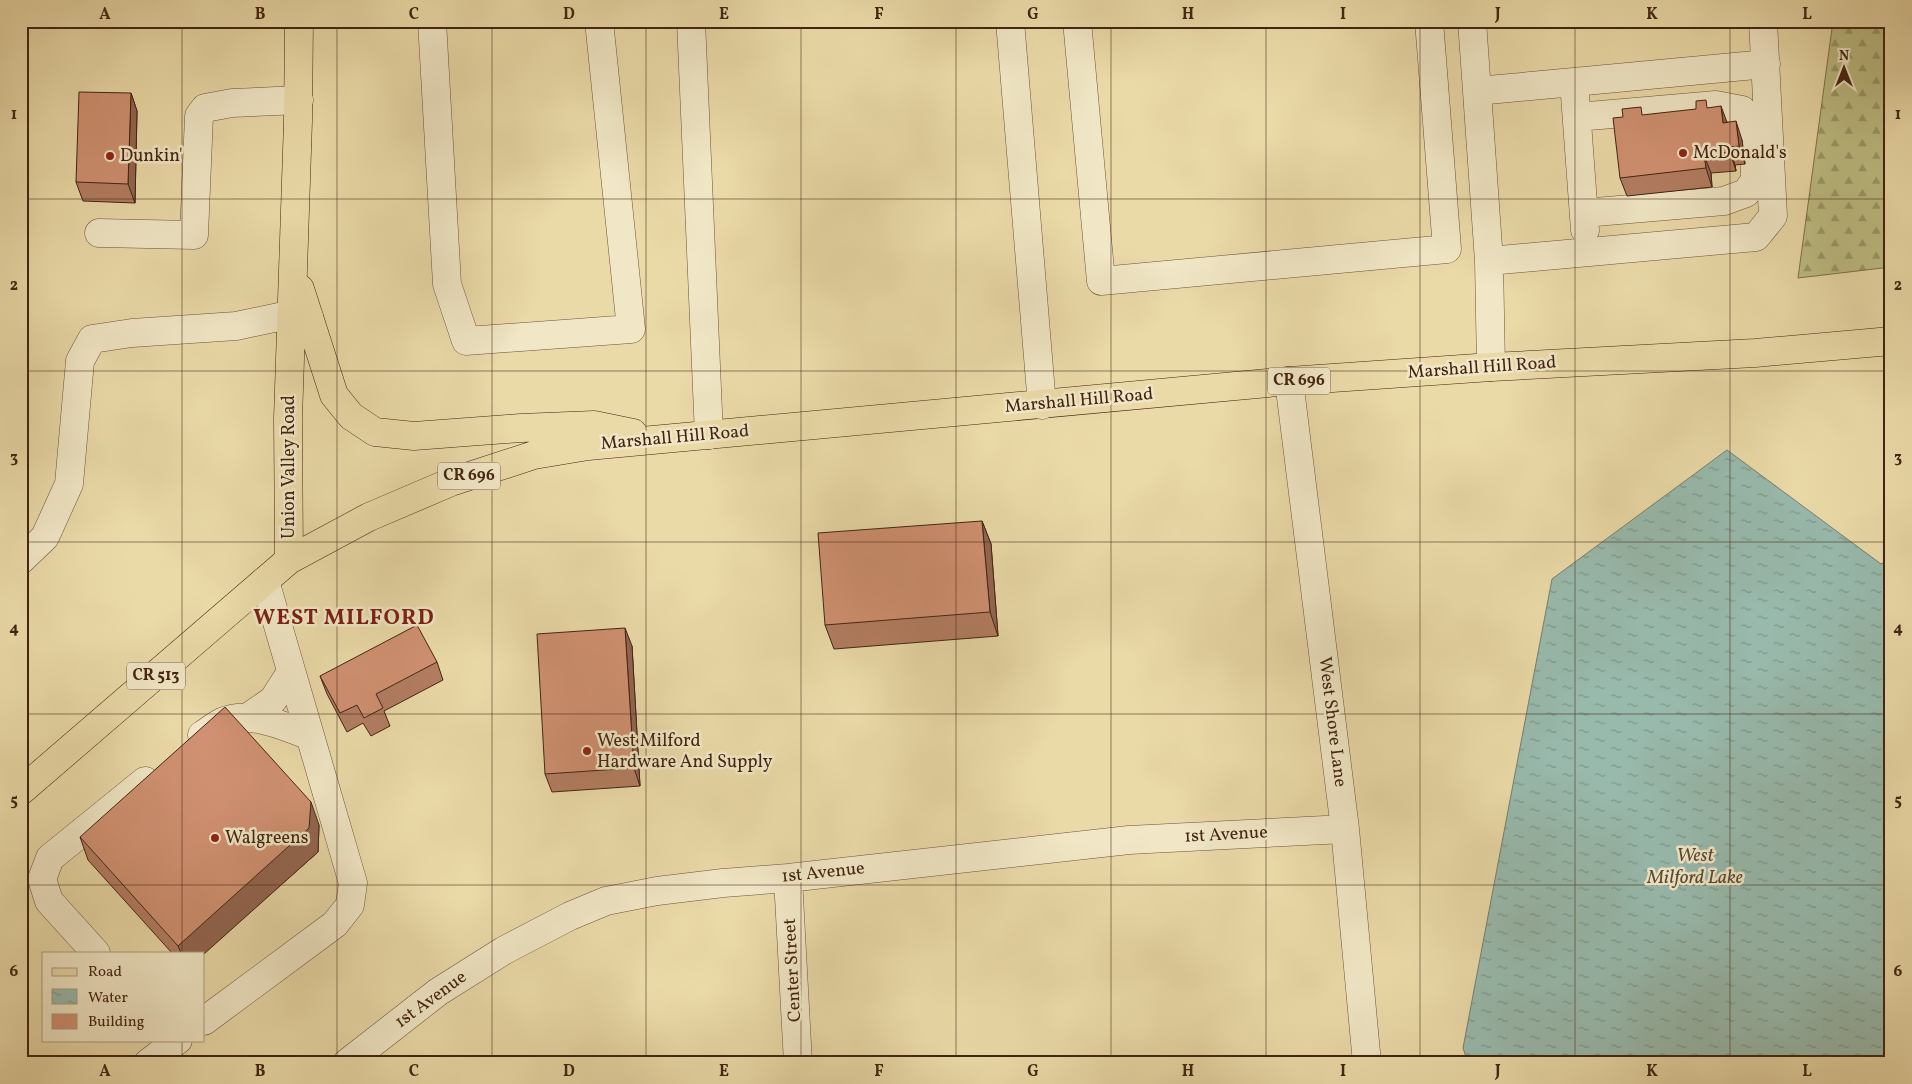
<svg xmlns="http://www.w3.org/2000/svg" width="1912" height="1084" viewBox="0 0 1912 1084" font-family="Vollkorn,serif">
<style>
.forest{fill:url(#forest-firs);stroke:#80704a}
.water{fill:url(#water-ripples);stroke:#767e6f}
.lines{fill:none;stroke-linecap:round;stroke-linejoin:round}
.minor-casing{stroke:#6c5238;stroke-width:29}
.major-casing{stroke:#422412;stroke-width:29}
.minor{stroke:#f1e7c6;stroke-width:28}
.major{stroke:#eadaa8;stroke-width:28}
.wall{fill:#b37d62;stroke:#422412}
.shaded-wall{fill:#926650;stroke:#422412}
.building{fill:#d09172;stroke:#422412}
.grid{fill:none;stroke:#422412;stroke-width:1;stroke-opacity:0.55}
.poi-dot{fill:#8f2418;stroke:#f1e7c6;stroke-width:2}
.labels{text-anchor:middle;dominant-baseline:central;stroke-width:5;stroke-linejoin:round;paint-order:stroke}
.shield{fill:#f1e7c6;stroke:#765e48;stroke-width:1}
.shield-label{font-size:16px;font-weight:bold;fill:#422412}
.poi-label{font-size:18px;fill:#422412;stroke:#f1e7c6;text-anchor:start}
.street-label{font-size:18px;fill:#422412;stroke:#f1e7c6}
.water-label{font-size:19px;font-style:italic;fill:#584a39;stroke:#f1e7c6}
.district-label{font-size:22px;font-weight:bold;letter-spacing:1px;fill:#7a1f14;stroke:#f1e7c6}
.neatline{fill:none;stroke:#422412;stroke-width:2}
.grid-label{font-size:16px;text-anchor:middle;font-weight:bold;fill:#422412}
</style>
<defs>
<pattern id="forest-firs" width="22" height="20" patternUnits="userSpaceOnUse" patternTransform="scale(1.25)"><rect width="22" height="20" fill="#bdbd83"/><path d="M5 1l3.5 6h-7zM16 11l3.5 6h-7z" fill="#9b996a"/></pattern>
<pattern id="water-ripples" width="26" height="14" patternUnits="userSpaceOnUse" patternTransform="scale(1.25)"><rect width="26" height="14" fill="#98baad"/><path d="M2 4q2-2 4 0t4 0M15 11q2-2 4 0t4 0" fill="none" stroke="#7e978b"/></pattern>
</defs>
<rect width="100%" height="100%" fill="#eadaa8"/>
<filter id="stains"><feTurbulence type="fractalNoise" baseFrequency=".004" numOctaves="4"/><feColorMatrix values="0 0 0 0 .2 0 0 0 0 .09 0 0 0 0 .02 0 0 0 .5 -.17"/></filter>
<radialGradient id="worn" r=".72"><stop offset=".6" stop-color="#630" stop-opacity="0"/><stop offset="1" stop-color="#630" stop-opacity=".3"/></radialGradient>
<path class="forest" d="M1833 21H1891V267L1798 278Z"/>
<path class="water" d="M1727 450 1881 564 1891 558V1063H1468L1463 1048 1552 579Z"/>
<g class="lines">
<defs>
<path id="minor" d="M432 21 447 284 466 341 631 329 599 21
M691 21 709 435
M1010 21 1042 405
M1077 21 1101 281 1447 249 1429 21
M1472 21 1489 261 1491 367
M1477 91 1574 82
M1577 117 1716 105 1742 110 1753 130 1755 159V180L1746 193 1724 201 1584 213
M1585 230 1574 82 1766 64
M99 233 194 235 199 116 205 108 232 103 299 100
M1489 261 1756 237 1773 216 1763 21
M1289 381 1345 829 1367 1063
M21 560 45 537 69 484 80 361 92 339 132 333 236 326 293 314 309 317
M247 718 273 700 291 672
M202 735C209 731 215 725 222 722 248 710 285 726 310 736
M788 878 798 1063
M96 953 49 901 42 879 50 858 145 781
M204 1021 335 924 350 905 353 883 265 581
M148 1063 178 1040
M347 1063 438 992 503 951 570 916 606 901 657 891 723 883 788 878 1129 840 1345 829"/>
<path id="major" d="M300 289 334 395 351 416 375 432 414 436 521 428 594 425 633 433
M289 560 288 419 298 121 299 21
M21 791 289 560 369 517 451 482 534 455 588 446 1289 381 1491 367 1755 353 1891 341"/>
</defs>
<use href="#minor" class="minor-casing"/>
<use href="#major" class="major-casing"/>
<use href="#minor" class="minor"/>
<use href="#major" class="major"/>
</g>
<path class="wall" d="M131 93 137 111 135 203 83 201 76 182Z
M1709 108 1727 123 1742 140 1745 164 1735 165 1736 171 1711 173 1712 187 1627 196 1620 178Z
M982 521 991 544 998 636 834 649 825 625Z
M632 646 640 786 552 792 545 774Z
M437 662 443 680 384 711 390 726 371 736 363 723 347 732 327 694 320 676Z
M319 825 318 852 204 953H172L88 860 80 837Z"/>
<path class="shaded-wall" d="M131 93 137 111 135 203 128 184Z
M1721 106 1728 125 1723 123Z
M1736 121 1742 140 1745 164 1739 146Z
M1729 147 1735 165 1736 171 1730 152Z
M1704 155 1711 173 1712 187 1706 168Z
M982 521 991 544 998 636 990 612Z
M625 628 632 646 640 786 634 768Z
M311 802 319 825 318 852 204 954V953H181L178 946Z"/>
<path class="building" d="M79 92 131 93 128 184 76 182Z
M1706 100 1707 108 1721 106 1723 123 1736 121 1739 146 1729 147 1730 152 1704 155 1706 168 1620 178 1613 118 1623 117 1622 109 1641 107 1642 115 1696 109V101Z
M982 521 990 612 825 625 818 533Z
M417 625 437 662 376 694 383 708 364 718 357 705 340 713 320 676Z
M625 628 634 768 545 774 537 634Z
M225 707 311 802 309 828 178 946 80 837Z"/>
<path class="grid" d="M182 21V953M337 21V1063M492 21V1063M646 21V1063M801 21V1063M956 21V1063M1111 21V1063M1266 21V1063M1420 21V1063M1575 21V1063M1730 21V1063M21 199H1891M21 371H1891M21 542H1891M21 714H1891M21 885H1891M182 1040V1063"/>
<g class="poi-dot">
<circle cx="1683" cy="153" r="5"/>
<circle cx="110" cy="156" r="5"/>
<circle cx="587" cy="751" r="5"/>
<circle cx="215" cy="838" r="5"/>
</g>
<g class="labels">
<g class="shield">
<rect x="1268" y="367.5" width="62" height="27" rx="4"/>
<rect x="438" y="462.5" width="62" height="27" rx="4"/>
<rect x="127" y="662.5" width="58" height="27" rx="4"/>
</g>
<g class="shield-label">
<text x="1299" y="381">CR 696</text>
<text x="469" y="476">CR 696</text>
<text x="156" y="676">CR 513</text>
</g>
<g class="poi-label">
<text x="1693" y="153">McDonald's</text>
<text x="120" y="156">Dunkin'</text>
<text x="597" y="741">West Milford<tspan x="597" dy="21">Hardware And Supply</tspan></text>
<text x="225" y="838">Walgreens</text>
</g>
<g class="street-label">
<text transform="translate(1482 368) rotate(-4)">Marshall Hill Road</text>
<text transform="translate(1079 401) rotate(-5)">Marshall Hill Road</text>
<text transform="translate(675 438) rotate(-5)">Marshall Hill Road</text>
<text transform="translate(289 467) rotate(-90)">Union Valley Road</text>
<text transform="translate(1332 722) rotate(83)">West Shore Lane</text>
<text transform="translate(1226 835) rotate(-3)">1st Avenue</text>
<text transform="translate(823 873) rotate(-6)">1st Avenue</text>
<text transform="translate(793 970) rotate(-93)">Center Street</text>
<text transform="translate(431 1000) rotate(-36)">1st Avenue</text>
</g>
<g class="water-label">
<text x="1695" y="856">West<tspan x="1695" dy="22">Milford Lake</tspan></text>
</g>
<g class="district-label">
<text x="344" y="618">WEST MILFORD</text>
</g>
</g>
<rect width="1912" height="1084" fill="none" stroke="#eadaa8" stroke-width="55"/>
<rect x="42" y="952" width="162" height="90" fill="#f1e7c6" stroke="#ab997e"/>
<rect x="52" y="968" width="25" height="8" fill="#eadaa8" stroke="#ab997e"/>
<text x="88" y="976" font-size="15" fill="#422412">Road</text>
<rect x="52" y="989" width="25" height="15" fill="url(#water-ripples)" stroke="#ab997e"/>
<text x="88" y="1002" font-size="15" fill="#422412">Water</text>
<rect x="52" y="1014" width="25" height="15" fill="#d09172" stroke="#ab997e"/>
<text x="88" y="1026" font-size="15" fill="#422412">Building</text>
<g transform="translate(1844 68)" stroke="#f1e7c6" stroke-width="4" paint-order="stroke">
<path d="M0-4L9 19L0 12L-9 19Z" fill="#422412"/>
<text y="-8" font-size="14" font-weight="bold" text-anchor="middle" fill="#422412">N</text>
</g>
<rect x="28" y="28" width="1856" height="1028" class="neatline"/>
<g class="grid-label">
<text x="105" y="19">A</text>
<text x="260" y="19">B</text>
<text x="414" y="19">C</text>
<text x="569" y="19">D</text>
<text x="724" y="19">E</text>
<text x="879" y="19">F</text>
<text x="1033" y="19">G</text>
<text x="1188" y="19">H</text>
<text x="1343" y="19">I</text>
<text x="1498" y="19">J</text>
<text x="1652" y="19">K</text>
<text x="1807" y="19">L</text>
<text x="14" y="119">1</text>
<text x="1898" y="119">1</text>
<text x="14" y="290">2</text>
<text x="1898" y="290">2</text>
<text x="14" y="462">3</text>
<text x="1898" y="462">3</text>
<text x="14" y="633">4</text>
<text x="1898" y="633">4</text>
<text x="14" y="805">5</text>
<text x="1898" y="805">5</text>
<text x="14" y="976">6</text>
<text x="1898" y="976">6</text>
<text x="105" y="1076">A</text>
<text x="260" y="1076">B</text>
<text x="414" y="1076">C</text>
<text x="569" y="1076">D</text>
<text x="724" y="1076">E</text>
<text x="879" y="1076">F</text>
<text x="1033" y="1076">G</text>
<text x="1188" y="1076">H</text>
<text x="1343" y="1076">I</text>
<text x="1498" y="1076">J</text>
<text x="1652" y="1076">K</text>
<text x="1807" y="1076">L</text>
</g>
<rect width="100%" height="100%" filter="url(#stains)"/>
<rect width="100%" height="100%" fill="url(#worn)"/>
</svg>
